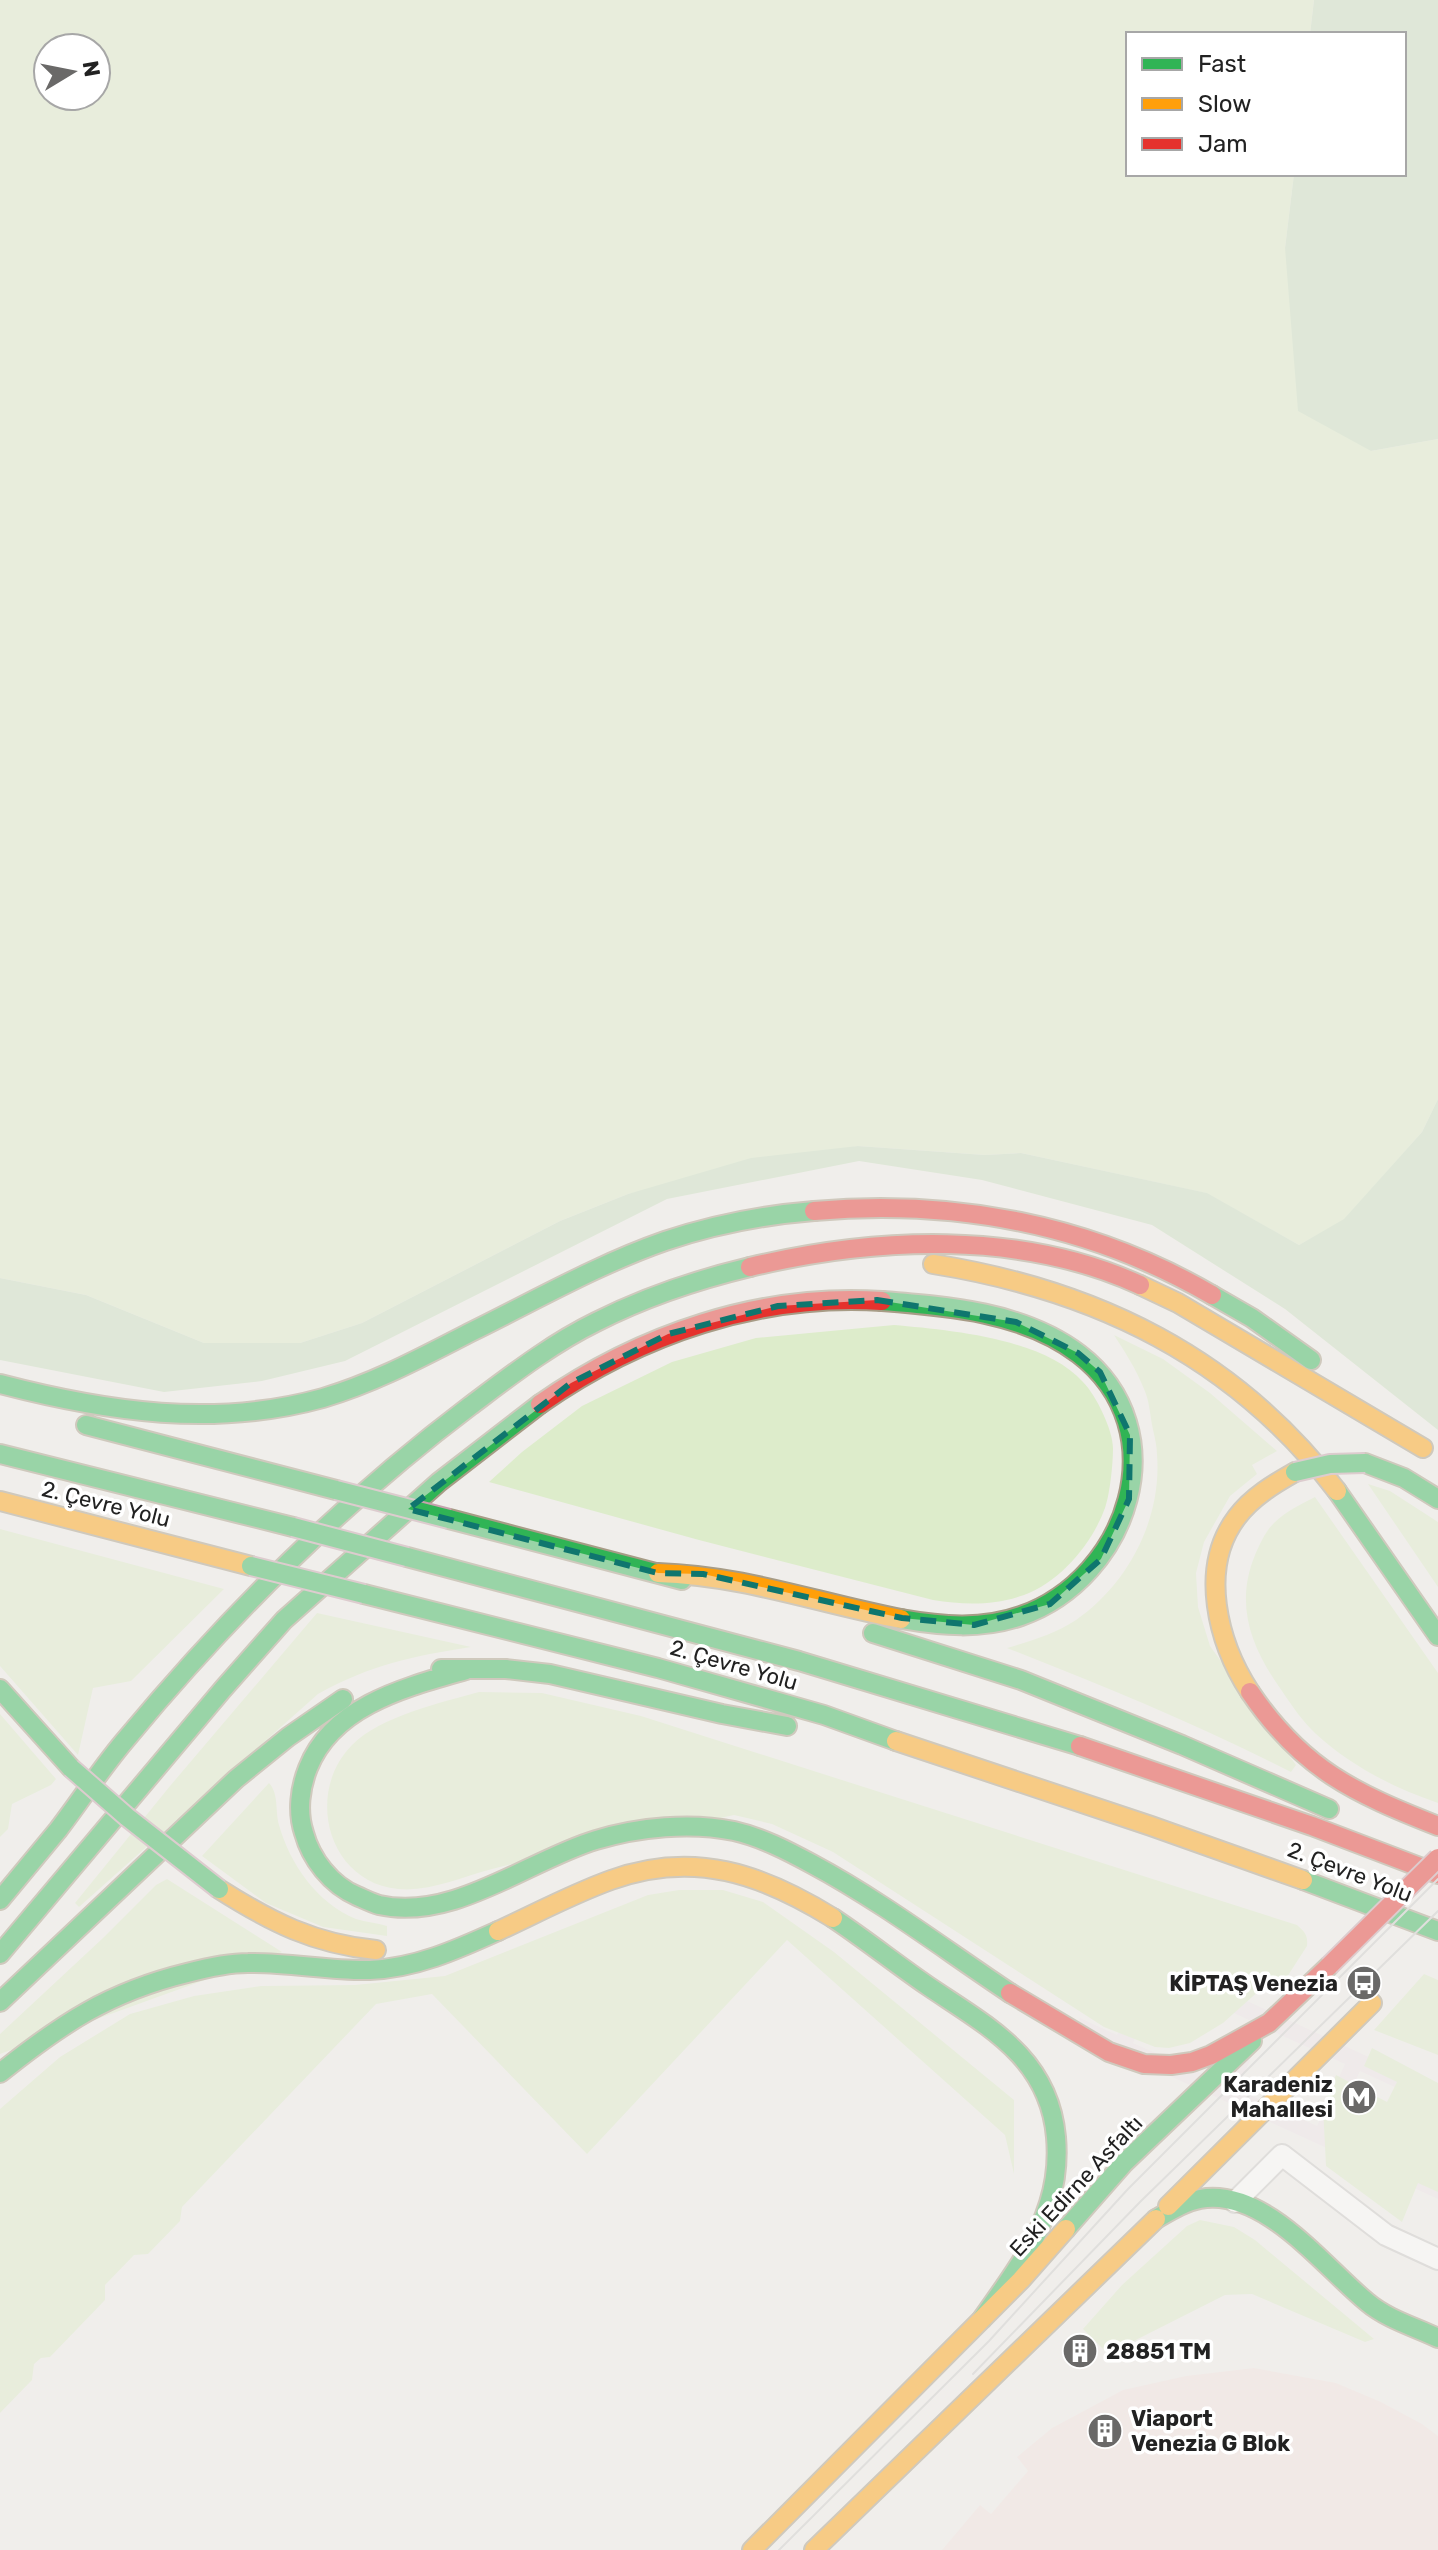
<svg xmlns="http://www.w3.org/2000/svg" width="1438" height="2550" viewBox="0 0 1438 2550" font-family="Rubik,sans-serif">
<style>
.commercial{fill:#f1e3e1}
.industrial{fill:#ede4e9;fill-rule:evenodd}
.grass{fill:#ddeccb;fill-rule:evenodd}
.forest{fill:#cbdec1}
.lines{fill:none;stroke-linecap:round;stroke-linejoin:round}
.street-casing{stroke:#c9c8c7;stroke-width:24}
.fast-casing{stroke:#a79c86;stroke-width:22}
.slow-casing{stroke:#a79c86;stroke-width:22}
.jam-casing{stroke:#a79c86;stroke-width:22}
.street{stroke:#fdfcfc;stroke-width:20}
.fast{stroke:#30b455;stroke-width:18}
.slow{stroke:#ff9f0a;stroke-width:18}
.jam{stroke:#e5322d;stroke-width:18}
.tram{stroke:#ccc;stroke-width:2}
.fast-bridge-casing{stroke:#c5a2ac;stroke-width:22;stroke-linecap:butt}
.jam-bridge-casing{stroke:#c5a2ac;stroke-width:22;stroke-linecap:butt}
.fast-bridge{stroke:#30b455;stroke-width:18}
.jam-bridge{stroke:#e5322d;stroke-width:18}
.marked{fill:none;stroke:#0f766e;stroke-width:6;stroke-dasharray:16 10;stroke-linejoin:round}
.labels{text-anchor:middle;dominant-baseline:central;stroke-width:7;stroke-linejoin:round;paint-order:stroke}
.street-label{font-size:22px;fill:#222;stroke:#fff}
.poi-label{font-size:22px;font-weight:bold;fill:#222;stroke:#fff;text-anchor:end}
</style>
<rect width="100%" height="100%" fill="#f0eeeb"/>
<path class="commercial" d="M1254 2368 1336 2383 1381 2402 1422 2424 1438 2436V2550H942L980 2505 991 2514 1028 2471 1017 2457 1052 2428 1123 2390 1186 2376Z"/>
<path class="industrial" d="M1113 1939 1438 2089V2107L1360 2071 1348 2097 1438 2182V2199L1074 2032 1080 2018 1117 2035 1127 2013ZM1161 1979 1251 2021 1221 2082 1133 2043ZM1265 2028 1345 2064 1317 2126 1237 2089Z"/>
<path class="grass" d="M0 0H1314L1310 34H1128V174H1294L1285 248 1371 451 1438 439V1099L1422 1132 1344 1220 1299 1245 1206 1193 1021 1153 985 1155 858 1146 628 1194 560 1221 362 1323 300 1343H204L86 1295 0 1278ZM48 48H96V96H48Z
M894 1325C949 1330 1044 1338 1083 1382 1096 1395 1113 1430 1113 1448 1113 1464 1110 1494 1105 1508 1092 1544 1060 1582 1024 1595 993 1606 964 1605 933 1600L699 1540 489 1482 522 1452 582 1406 672 1362 756 1338Z
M1114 1335 1163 1359 1210 1393 1277 1451 1252 1465 1257 1474 1230 1496 1204 1542 1196 1573 1198 1607 1210 1646 1296 1765 1291 1772C1199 1725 1104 1686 1007 1648 1030 1641 1055 1634 1076 1620 1128 1584 1162 1519 1157 1455 1157 1445 1154 1435 1152 1425 1150 1413 1149 1400 1144 1389 1136 1369 1125 1352 1114 1335Z
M1368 1484 1390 1491 1438 1522V1587Z
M1315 1497 1438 1673V1803C1394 1788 1351 1766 1316 1734 1303 1722 1292 1706 1282 1691 1252 1649 1234 1606 1255 1555 1260 1544 1265 1532 1274 1523 1285 1512 1301 1504 1315 1497Z
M0 1529 224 1589 131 1681 93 1688 78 1755 0 1666Z
M317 1613 471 1647C413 1656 370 1665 318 1694L79 1907 75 1903 170 1786Z
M479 1692 542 1693 641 1716 1297 1925C1305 1932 1308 1935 1307 1946L1276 1994 1261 1989 1223 2023 1190 2043 1169 2048 1155 2047 1104 2027 833 1852 772 1824 734 1815C654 1833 572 1849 492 1869 461 1877 430 1892 398 1889 327 1882 305 1792 352 1745 381 1716 440 1703 479 1692Z
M0 1714 56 1779 51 1785 12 1804 8 1829 0 1837Z
M269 1783C279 1794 275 1810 279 1825 290 1864 317 1903 356 1919 366 1922 377 1923 387 1926V1936L323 1927 266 1903 202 1856Z
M167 1879 282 1952 0 2054V2034L103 1938 156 1885Z
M679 1890H723L763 1902 834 1952 1014 2100V2174L1005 2135 787 1940 587 2154 432 1994 376 2004 182 2207 180 2221 148 2254 134 2255 105 2285V2300L50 2357 41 2358 34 2364 32 2380 0 2413V2109L60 2057 130 2014 194 1996 261 1986 355 1985 445 1976 648 1895Z
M1424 1974 1438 1980V2055L1374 2030Z
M1372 2048 1438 2083V2192L1418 2183 1402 2222 1326 2166 1323 2106 1336 2075 1387 2102 1397 2082 1364 2066Z
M1200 2220 1234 2227 1255 2240 1374 2339 1365 2342 1252 2294 1225 2295 1108 2354 1083 2329 1122 2285 1187 2226Z"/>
<path class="forest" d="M1314 0H1438V439L1371 451 1298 411 1285 248 1294 174H1404V34H1310Z
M1438 1099V1430L1285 1309 1152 1225 982 1180 859 1161 667 1199 345 1361 262 1381 164 1392 0 1360V1278L86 1295 204 1343H300L362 1323 560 1221 628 1194 751 1158 858 1146 985 1155 1021 1153 1207 1193 1299 1245 1344 1219 1422 1132Z"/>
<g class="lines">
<defs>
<path id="street" d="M1235 2202 1282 2155 1386 2235 1438 2259"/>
<path id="fast" d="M1212 1295 1252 1318 1311 1360
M882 1301C948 1306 1024 1312 1079 1354 1178 1430 1129 1578 1021 1616 982 1630 941 1626 901 1619
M0 1384C107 1412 215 1428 323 1398 377 1382 424 1356 473 1331 536 1300 599 1264 665 1241 713 1225 764 1215 814 1211
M86 1425 336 1490
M0 1454 293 1527
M1365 1463 1404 1478 1438 1499
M1337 1491 1438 1636
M449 1519 682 1580
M407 1557 799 1661 1080 1746
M364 1594 658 1668 824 1715 896 1741
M873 1633 1021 1680 1182 1745 1329 1809
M441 1669H506L550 1674 722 1714 787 1726
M466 1670C407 1687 333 1705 308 1768 300 1788 297 1812 304 1833 311 1859 331 1885 357 1896 364 1899 372 1903 379 1905 453 1922 529 1860 596 1840 639 1827 691 1822 734 1831 761 1837 788 1851 812 1864 881 1901 944 1949 1010 1993
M0 1689 71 1768
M1303 1880 1438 1931
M0 1900C19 1877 39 1853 58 1830 81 1800 102 1767 127 1738 229 1615 343 1502 470 1406 510 1376 551 1344 596 1322 645 1297 696 1280 750 1267
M833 1918C866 1940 896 1964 928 1986 987 2026 1049 2057 1056 2137 1058 2160 1056 2181 1049 2203 1036 2246 1007 2283 982 2319
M0 1954 223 1689 284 1620 439 1482 540 1404
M0 2002 236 1779 288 1737 343 1699
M0 2073C61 2024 109 1992 187 1973 206 1968 228 1963 248 1963 288 1962 329 1971 370 1970 416 1968 456 1950 498 1931
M1156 2219C1170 2211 1184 2202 1200 2199 1264 2187 1324 2267 1367 2302 1387 2319 1415 2327 1438 2338
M1066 2229 1124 2163 1252 2041"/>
<path id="slow" d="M933 1264C1096 1290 1235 1357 1337 1491
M1140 1285 1178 1303 1423 1448
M0 1501 251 1566
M658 1573C746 1576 817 1603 901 1619
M1250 1692C1218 1643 1198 1568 1237 1517 1252 1497 1274 1484 1295 1472
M896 1741 1151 1826 1303 1880
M219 1889C271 1922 314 1944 376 1950
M498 1931C535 1914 572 1894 611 1880 694 1850 762 1874 833 1918
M1168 2206 1372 2003
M752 2550 1021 2280 1066 2229
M814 2550 1156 2219"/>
<path id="jam" d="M814 1211C954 1199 1090 1224 1212 1295
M750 1267C875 1237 1020 1230 1140 1285
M540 1404C640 1334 760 1293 882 1301
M1250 1692C1302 1769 1354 1793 1438 1826
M1080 1746 1312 1826 1438 1874
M1010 1993 1109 2052 1144 2064 1171 2065 1192 2062 1211 2055 1269 2023 1329 1966"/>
</defs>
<use href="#street" class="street-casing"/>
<use href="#fast" class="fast-casing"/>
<use href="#slow" class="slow-casing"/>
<use href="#jam" class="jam-casing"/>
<use href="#street" class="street"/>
<use href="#fast" class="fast"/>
<use href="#slow" class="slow"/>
<use href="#jam" class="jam"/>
<path class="tram" d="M973 2374 1140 2202 1438 1911
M779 2550 989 2341 1128 2189 1438 1879"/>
<defs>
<path id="fast-bridge" d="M1295 1472 1330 1464 1365 1463
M336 1490 449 1519
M293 1527 407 1557
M251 1566 364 1594
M71 1768 127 1817 219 1889"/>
<path id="jam-bridge" d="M1329 1966 1438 1858"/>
</defs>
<use href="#fast-bridge" class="fast-bridge-casing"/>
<use href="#jam-bridge" class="jam-bridge-casing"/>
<use href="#fast-bridge" class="fast-bridge"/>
<use href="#jam-bridge" class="jam-bridge"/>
</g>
<path d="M0 0H1438V2550H0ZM877 1300 1016 1322 1078 1353 1100 1372 1130 1435 1129 1499 1101 1559 1050 1604 974 1625 902 1618 703 1574 658 1573 408 1509 571 1383 668 1334 778 1306Z" fill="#f0eeeb" fill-opacity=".55" fill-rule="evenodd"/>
<path class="marked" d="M877 1300 1016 1322 1078 1353 1100 1372 1130 1435 1129 1499 1101 1559 1050 1604 974 1625 902 1618 703 1574 658 1573 408 1509 571 1383 668 1334 778 1306Z"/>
<defs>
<symbol id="bus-disc" viewBox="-11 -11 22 22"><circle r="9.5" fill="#6a6968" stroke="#fff"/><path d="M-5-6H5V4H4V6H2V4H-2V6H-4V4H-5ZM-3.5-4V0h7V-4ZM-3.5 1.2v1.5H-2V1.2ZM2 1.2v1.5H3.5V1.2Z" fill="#fff"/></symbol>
<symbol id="metro-disc" viewBox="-11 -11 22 22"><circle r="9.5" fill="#6a6968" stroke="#fff"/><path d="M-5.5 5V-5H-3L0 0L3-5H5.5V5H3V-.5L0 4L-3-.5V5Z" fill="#fff"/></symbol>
<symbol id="building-disc" viewBox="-11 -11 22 22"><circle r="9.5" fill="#6a6968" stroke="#fff"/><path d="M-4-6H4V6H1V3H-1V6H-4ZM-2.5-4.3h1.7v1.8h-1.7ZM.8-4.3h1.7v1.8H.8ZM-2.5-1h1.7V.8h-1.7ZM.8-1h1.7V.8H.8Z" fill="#fff"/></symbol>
</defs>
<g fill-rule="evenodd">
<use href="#bus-disc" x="1344" y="1963" width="40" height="40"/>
<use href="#metro-disc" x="1339" y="2077" width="40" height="40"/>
<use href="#building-disc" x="1060" y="2331" width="40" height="40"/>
<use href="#building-disc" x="1085" y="2411" width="40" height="40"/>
</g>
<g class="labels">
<g class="street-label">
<text transform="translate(106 1504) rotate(14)">2. Çevre Yolu</text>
<text transform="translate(734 1665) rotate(16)">2. Çevre Yolu</text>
<text transform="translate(1350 1872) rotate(21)">2. Çevre Yolu</text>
<text transform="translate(1076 2186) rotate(-47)">Eski Edirne Asfaltı</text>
</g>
<g class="poi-label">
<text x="1338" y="1983">KİPTAŞ Venezia</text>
<text x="1333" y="2084">Karadeniz<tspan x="1333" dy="25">Mahallesi</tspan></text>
<text x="1106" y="2351" text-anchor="start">28851 TM</text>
<text x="1131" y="2418" text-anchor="start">Viaport<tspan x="1131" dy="25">Venezia G Blok</tspan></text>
</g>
</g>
<rect x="1126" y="32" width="280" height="144" fill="#ffffff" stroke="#a7a7a7" stroke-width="2"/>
<rect x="1142" y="58" width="40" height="12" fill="#30b455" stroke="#a7a7a7" stroke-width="2"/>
<text x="1198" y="72" font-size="24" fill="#222222">Fast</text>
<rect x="1142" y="98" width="40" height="12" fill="#ff9f0a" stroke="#a7a7a7" stroke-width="2"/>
<text x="1198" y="112" font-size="24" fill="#222222">Slow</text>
<rect x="1142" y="138" width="40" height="12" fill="#e5322d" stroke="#a7a7a7" stroke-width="2"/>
<text x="1198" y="152" font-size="24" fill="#222222">Jam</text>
<g transform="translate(72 72) rotate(80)"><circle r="38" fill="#ffffff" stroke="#a7a7a7" stroke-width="2"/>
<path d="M0-6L14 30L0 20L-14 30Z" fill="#6a6968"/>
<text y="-12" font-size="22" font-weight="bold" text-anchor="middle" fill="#222222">N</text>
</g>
</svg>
